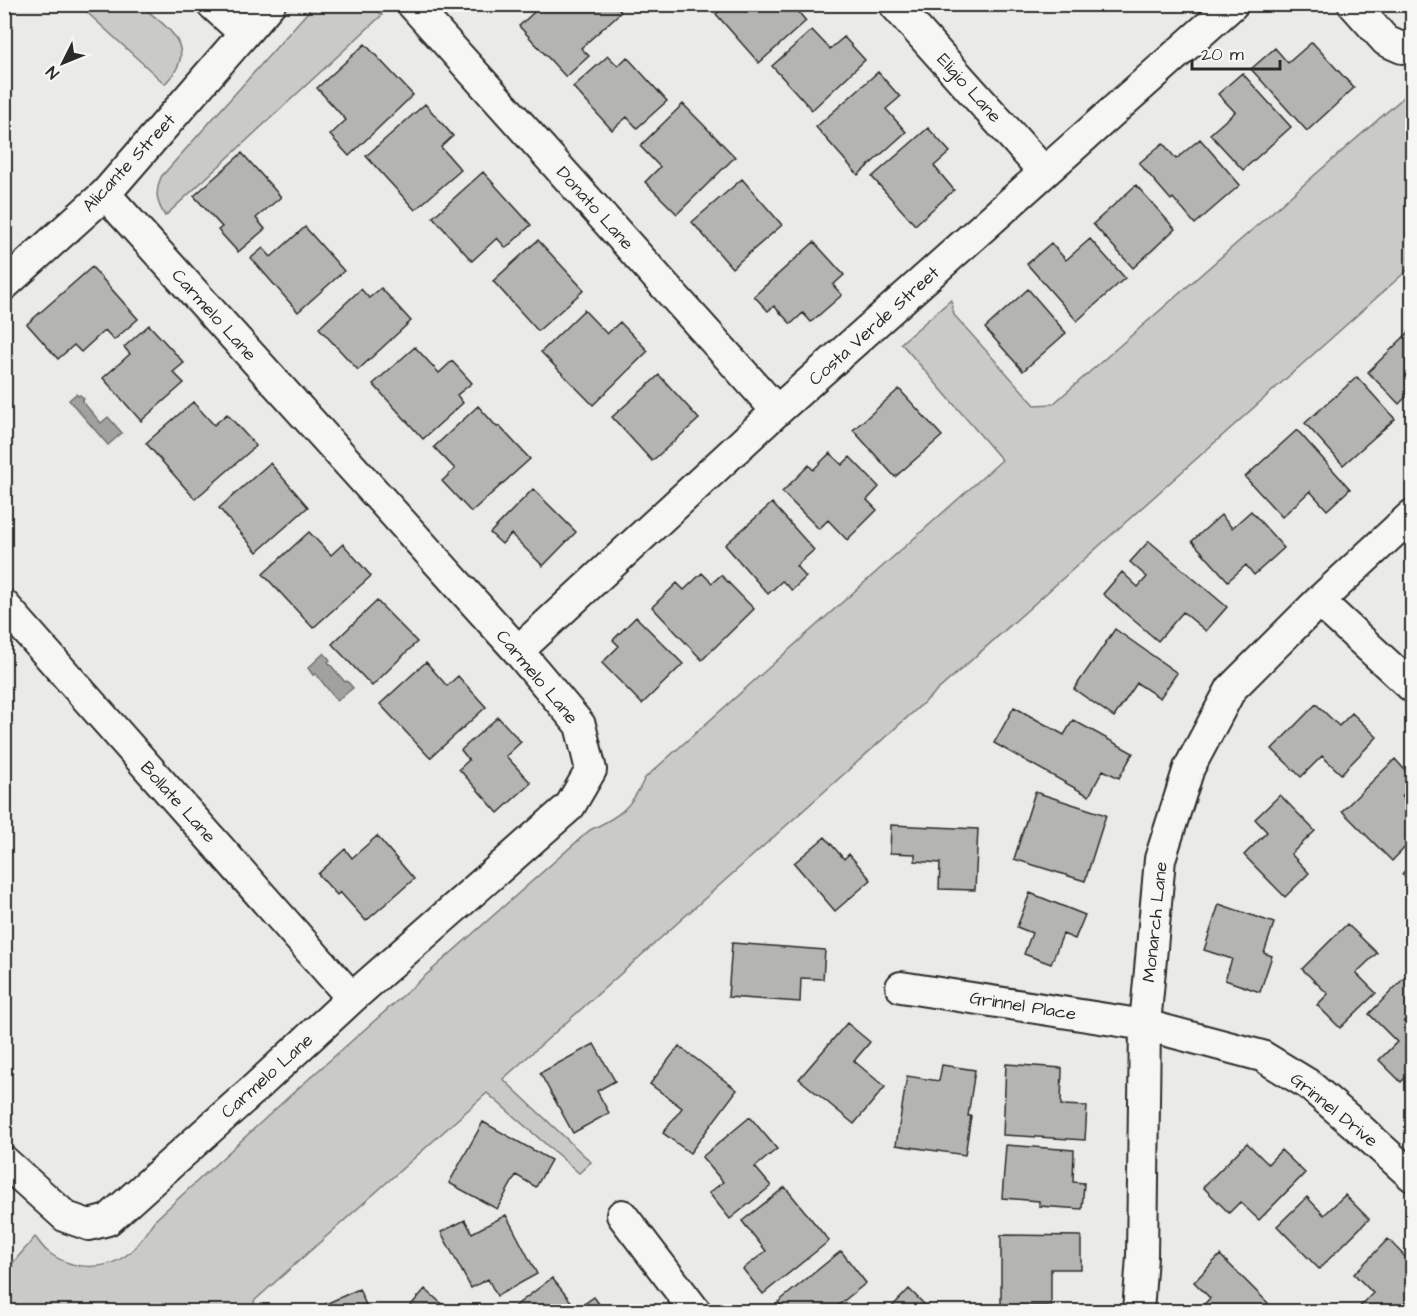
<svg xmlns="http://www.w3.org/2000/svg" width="1417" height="1316" viewBox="0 0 1417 1316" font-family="'Architects Daughter',sans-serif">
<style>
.green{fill:#cacac7;stroke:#7a7a79;stroke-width:1.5}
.water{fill:#a1a19e;stroke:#727270;stroke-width:1.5}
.building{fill:#b4b4b1;stroke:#2b2b2b;stroke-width:1.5}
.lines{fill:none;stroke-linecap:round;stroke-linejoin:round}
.street-casing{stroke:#2b2b2b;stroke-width:34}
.street{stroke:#f6f6f2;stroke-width:30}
.labels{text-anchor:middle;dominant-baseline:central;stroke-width:6;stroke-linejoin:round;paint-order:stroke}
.street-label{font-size:18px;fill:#2b2b2b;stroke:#f6f6f2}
</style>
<rect width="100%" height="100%" fill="#eaeae6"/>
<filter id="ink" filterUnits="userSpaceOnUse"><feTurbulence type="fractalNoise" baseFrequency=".0167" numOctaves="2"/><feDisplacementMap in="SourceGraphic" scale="12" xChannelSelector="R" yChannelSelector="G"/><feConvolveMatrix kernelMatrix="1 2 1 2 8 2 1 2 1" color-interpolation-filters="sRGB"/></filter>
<g filter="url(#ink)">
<path class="green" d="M79 5H140C158 20 192 40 177 68 174 74 169 79 165 84Z
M314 5H372L382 15 165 216C156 201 155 193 161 177Z
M1412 90V266L503 1079 591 1162 579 1173 487 1093 254 1301 256 1311H5V1272L35 1237C39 1241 42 1247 47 1251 70 1270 105 1272 128 1254 139 1245 146 1232 154 1221L294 1092 590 830C620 816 630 809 645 778L1002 460 901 343 951 300 954 315 1035 405 1053 404Z"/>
<path class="water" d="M76 394 78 396 80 395 84 399 82 401 101 423 108 417 122 433 108 445 69 400Z
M324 653 330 660 328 662 345 682 347 681 353 688 337 701 316 674 313 675 308 668Z"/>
<path class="building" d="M543 4H615L621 12 581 48 589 56 566 77 519 26Z
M727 4H792L806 21 759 63 716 14Z
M812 30 830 49 844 37 865 60 812 110 772 66Z
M1312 42 1354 88 1307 131 1251 69 1275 48 1288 63Z
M365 44 413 95 349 156 330 135 346 120 317 88Z
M608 56 618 66 627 57 667 101 637 128 627 117 612 130 573 87Z
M878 72 900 97 886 109 906 132 858 175 816 127Z
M1242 73 1291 127 1243 170 1210 134 1235 112 1218 94Z
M425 104 453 136 441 147 461 170 415 210 366 156Z
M683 104 735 157 677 214 645 182 660 167 640 146Z
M928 128 950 152 934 166 954 190 915 225 872 177Z
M1200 139 1240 185 1195 224 1173 198 1171 200 1139 163 1163 143 1176 159Z
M242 153 281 197 256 218 265 229 238 252 218 230 222 227 194 196Z
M483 172 531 225 506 248 497 238 472 261 433 217Z
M742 179 782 225 732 268 692 222Z
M1136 185 1175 229 1133 268 1093 224Z
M305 227 344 271 298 312 251 258 263 248 271 257Z
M1090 239 1125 278 1077 321 1027 264 1051 243 1066 260Z
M538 240 584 290 538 331 493 281Z
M814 242 844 275 833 285 842 295 811 322 803 313 791 324 774 306 768 311 754 296Z
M92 267 138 319 114 340 105 330 81 352 74 345 58 359 27 324Z
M381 288 411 321 358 370 319 328 361 289 369 298Z
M1028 289 1066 333 1023 371 985 328Z
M584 310 607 334 620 322 648 351 593 405 541 352Z
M149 325 184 363 173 372 184 383 141 421 103 378 130 354 124 347Z
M1412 329V391L1399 404 1368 372Z
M415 347 439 373 452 361 472 383 457 395 463 403 423 439 373 384Z
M659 375 699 419 652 461 612 417Z
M1357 377 1395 419 1343 465 1305 423Z
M899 389 942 436 895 477 853 430Z
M193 402 214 425 227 414 256 446 195 499 146 443Z
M478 406 497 427 499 426 530 459 471 512 442 481 455 469 434 447Z
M1297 430 1350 489 1327 510 1310 491 1282 517 1245 477Z
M830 453 842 465 850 457 879 487 867 500 877 510 847 540 828 520 819 529 782 492 809 465 813 470Z
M270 463 308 507 257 552 219 508Z
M533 489 576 532 543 566 511 534 502 544 490 533Z
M772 503 814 550 796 566 806 577 792 590 782 581 768 594 725 545Z
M1251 511 1284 548 1254 575 1246 565 1228 581 1192 541 1221 515 1232 528Z
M309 532 331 555 343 544 371 576 313 628 263 574Z
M1149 541 1227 607 1206 631 1183 612 1158 641 1103 594 1122 572 1138 587 1147 577 1130 562Z
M702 573 712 583 721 575 754 609 702 660 652 607 677 583 684 590Z
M377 601 417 642 372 686 332 644Z
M636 617 683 664 642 704 602 663 619 646 613 640Z
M1115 629 1177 673 1160 698 1137 683 1114 717 1074 689Z
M426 662 447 686 458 676 486 707 430 758 380 704Z
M1316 704 1339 726 1352 713 1377 737 1341 774 1322 756 1301 777 1272 749Z
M1014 707 1064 735 1073 720 1133 753 1119 778 1103 770 1089 796 994 743Z
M498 717 521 742 506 756 531 783 498 813 459 769 469 760 461 750Z
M1395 759 1412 778V785L1402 796 1412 807V840L1392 861 1342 811Z
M1035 792 1106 815 1085 881 1014 859Z
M1280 795 1315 831 1291 854 1309 873 1285 897 1244 855 1267 832 1255 819Z
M891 825 978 829 975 890 939 889 940 863 915 861V854L890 853Z
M377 836 414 879 366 921 340 892 337 895 318 874 345 849 352 858Z
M825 837 844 859 849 854 871 880 835 911 794 863Z
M1412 863V884L1402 874Z
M1030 893 1085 915 1075 939 1063 934 1051 964 1024 954 1032 933 1017 927Z
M1219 904 1274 923 1264 953 1272 956 1260 992 1225 980 1232 959 1204 950Z
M1347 924 1377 953 1356 973 1376 993 1340 1028 1317 1005 1328 994 1302 969Z
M732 943 825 950 823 979 801 978 800 1002 728 997Z
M1407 975 1412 981V1071L1401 1082 1379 1060 1397 1042 1369 1014Z
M847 1023 870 1042 854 1061 885 1087 854 1124 799 1079Z
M594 1044 615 1081 597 1091 609 1113 573 1133 540 1073Z
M679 1046 737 1090 690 1153 663 1133 682 1108 650 1084Z
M1006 1064 1062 1068 1061 1105 1087 1106 1085 1140 1003 1135Z
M942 1065 975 1070 968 1116H971L965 1155 896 1145 907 1076 939 1081Z
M750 1117 777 1149 755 1167 771 1186 730 1219 709 1193 723 1182 702 1157Z
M483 1122 551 1160 536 1187 516 1175 497 1209 449 1183Z
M1247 1143 1268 1164 1281 1150 1305 1173 1259 1220 1240 1202 1229 1213 1203 1187Z
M1006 1145 1074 1150 1073 1182 1084 1183 1082 1209 1039 1206V1201L1002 1198Z
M785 1187 829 1241 763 1294 743 1269 766 1251 742 1221Z
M1345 1195 1369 1219 1319 1269 1277 1226 1307 1197 1324 1215Z
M506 1215 537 1274 497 1296 488 1279 471 1288 441 1232 465 1220 472 1233Z
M1001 1235 1081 1236V1269H1051V1306H1001Z
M1388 1239 1412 1264V1280L1409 1284 1412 1287V1311L1355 1312 1373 1293 1354 1274Z
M841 1251 866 1283 834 1309 836 1312H786L778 1302Z
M1220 1255 1268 1303 1260 1312H1197L1210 1298 1194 1282Z
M552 1278 577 1309 594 1297 605 1312H511L510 1310Z
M359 1289 369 1312H308Z
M425 1289 451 1312H405Z
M909 1289 932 1312H887Z"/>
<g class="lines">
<defs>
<path id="street" d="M212 4 244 33
M412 4 777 411
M894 4 1044 172
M1353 4 1386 41 1402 48 1412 45
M4 285 105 194 270 4
M1319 601 1412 687
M4 605 352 998
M518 651 777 411 1233 4
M901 987 1145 1025 1262 1056 1308 1084 1359 1128 1412 1176
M4 1161 66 1217 89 1225 108 1220 253 1090 352 998 570 806 591 770 580 725 518 651 105 194
M622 1215 696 1312
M1138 1312 1142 1256 1145 1025 1160 859 1189 768 1231 689 1319 601 1412 515"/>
</defs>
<use href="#street" class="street-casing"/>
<use href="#street" class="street"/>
</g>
</g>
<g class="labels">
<g class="street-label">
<text transform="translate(969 88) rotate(48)">Eligio Lane</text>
<text transform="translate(129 163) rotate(-47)">Alicante Street</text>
<text transform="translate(595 208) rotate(48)">Donato Lane</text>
<text transform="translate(214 315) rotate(48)">Carmelo Lane</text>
<text transform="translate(874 326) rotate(-42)">Costa Verde Street</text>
<text transform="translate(537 677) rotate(50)">Carmelo Lane</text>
<text transform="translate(178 802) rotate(48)">Bollate Lane</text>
<text transform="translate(1155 922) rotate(-84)">Monarch Lane</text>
<text transform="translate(1023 1006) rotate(9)">Grinnel Place</text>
<text transform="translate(267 1076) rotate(-42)">Carmelo Lane</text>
<text transform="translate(1334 1110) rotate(39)">Grinnel Drive</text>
</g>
</g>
<rect width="1417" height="1316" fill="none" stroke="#f6f6f2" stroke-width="24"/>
<rect x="12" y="12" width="1393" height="1292" fill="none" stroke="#2b2b2b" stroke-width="2" filter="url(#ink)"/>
<g transform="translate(63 63) rotate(227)" stroke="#f6f6f2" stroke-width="4.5" paint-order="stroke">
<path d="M0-4.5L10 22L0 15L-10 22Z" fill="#2b2b2b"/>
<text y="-9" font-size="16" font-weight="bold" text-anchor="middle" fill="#2b2b2b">N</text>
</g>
<path d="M1192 60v9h88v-9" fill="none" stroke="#2b2b2b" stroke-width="3"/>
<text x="1201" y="60" font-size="18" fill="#2b2b2b" stroke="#f6f6f2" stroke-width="4.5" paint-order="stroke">20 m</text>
</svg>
